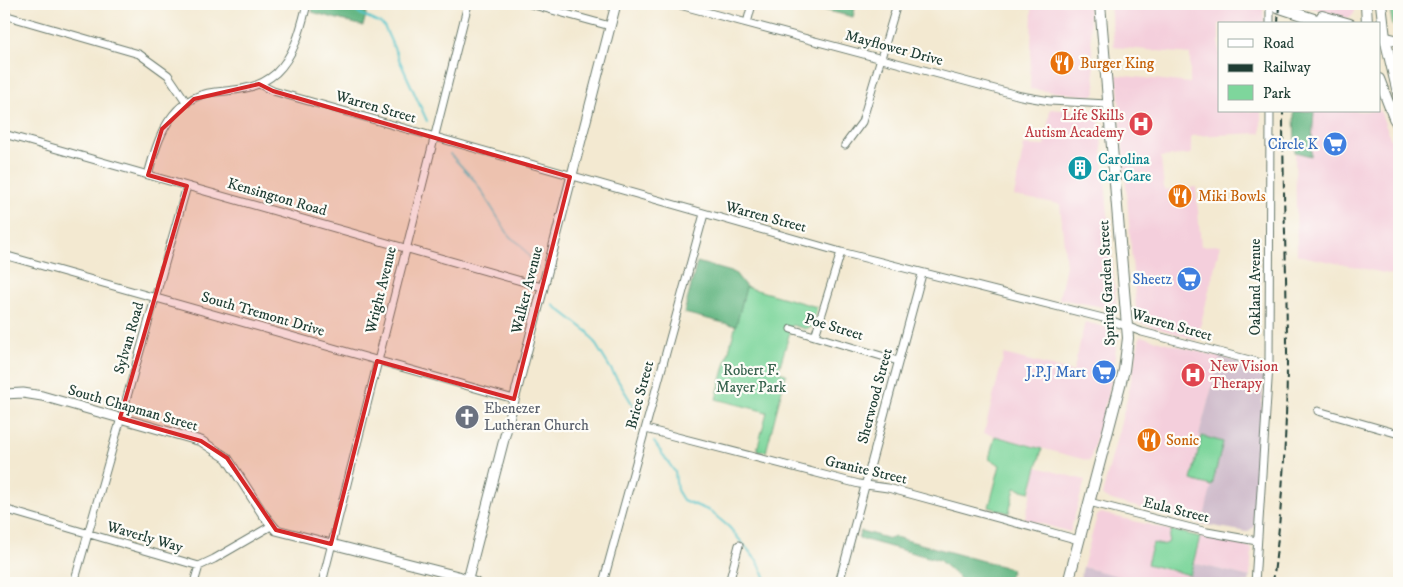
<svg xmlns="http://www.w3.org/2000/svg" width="1403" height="587" viewBox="0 0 1403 587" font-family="'IM FELL DW Pica',serif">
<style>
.built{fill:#f4cfdc}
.industrial{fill:#d0bdcc}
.green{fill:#7ed69c;stroke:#4e8a68}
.forest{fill:#66b784;stroke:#427a5c}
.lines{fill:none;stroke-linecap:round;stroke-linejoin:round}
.stream{stroke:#57c5cb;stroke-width:2}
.minor-casing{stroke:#69796b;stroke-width:9}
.tertiary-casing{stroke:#69796b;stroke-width:11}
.secondary-casing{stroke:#69796b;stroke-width:12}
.primary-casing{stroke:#69796b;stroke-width:12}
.minor{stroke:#fff;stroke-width:7}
.tertiary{stroke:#fff;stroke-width:9}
.secondary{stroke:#fff;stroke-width:10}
.primary{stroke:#fff;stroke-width:10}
.rail{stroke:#1f3d34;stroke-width:2;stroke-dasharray:8 4;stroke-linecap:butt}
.marked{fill:#d62828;fill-opacity:0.2;stroke:#d62828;stroke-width:4;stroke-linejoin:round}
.labels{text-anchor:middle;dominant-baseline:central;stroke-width:4.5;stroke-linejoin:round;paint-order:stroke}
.street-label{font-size:15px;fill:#1f3d34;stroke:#fdfcf7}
.food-label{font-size:15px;fill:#c56008;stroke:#fdfcf7;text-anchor:start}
.health-label{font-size:15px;fill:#be3a42;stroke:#fdfcf7;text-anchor:end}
.shop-label{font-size:15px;fill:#366cbe;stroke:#fdfcf7;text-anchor:end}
.culture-label{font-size:15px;fill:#0d838f;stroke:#fdfcf7;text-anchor:start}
.park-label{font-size:15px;fill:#37634e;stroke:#fdfcf7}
.worship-label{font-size:15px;fill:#5b616d;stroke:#fdfcf7;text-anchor:start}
</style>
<rect width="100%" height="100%" fill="#fdfcf7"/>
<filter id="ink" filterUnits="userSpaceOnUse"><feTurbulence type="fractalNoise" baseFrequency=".02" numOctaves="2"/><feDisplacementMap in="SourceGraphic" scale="10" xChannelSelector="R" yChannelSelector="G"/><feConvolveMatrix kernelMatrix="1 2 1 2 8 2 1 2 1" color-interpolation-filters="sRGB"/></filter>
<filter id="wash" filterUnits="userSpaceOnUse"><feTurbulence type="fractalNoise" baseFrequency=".0096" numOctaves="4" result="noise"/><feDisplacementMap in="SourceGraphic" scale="20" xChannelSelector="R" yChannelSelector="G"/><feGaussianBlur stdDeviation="1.12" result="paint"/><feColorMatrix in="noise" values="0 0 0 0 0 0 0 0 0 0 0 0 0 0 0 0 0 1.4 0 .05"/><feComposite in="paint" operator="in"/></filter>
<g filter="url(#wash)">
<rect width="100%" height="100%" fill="#f3e9d1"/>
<path class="built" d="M1014 4H1088L1096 93 1090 96 1030 89 1032 9Z
M1110 4H1263L1264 24H1219V111H1261V133L1191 136V154L1161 157 1164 190 1196 187 1201 246 1220 245 1197 340 1137 322 1117 75 1190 83V54L1114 47Z
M1298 4H1354V14L1348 18Z
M1379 108 1399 161V276L1297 255 1295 152 1311 156 1314 111H1379Z
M1050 109 1099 113 1116 304 1114 309 1059 299 1066 265 1060 204 1014 196 1024 145 1045 146Z
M1085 322 1117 330 1118 332 1112 379 1090 461 984 433 1004 354 1073 372Z
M1140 336 1220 357 1199 435 1202 436 1191 480 1212 486 1202 524 1125 504 1105 498 1102 495 1129 391Z
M1037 467 1085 480 1070 532 1025 519Z
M1101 513 1171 530 1168 543 1162 545 1147 564 1190 575 1188 582 1146 583 1083 567 1097 516Z
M1200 537 1250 547 1252 550 1250 577 1193 563Z"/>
<path class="industrial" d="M1220 357 1260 368 1264 373 1254 527 1247 532 1202 524 1223 442 1199 435Z
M1193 563 1250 577 1249 583H1187Z
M1083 567 1146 583H1079Z"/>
<path class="green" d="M1389 4H1399V32L1393 26Z
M746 287 817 307 812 327 805 329 792 325 778 372 786 374 766 452 757 450 767 412 716 399Z
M995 436 1042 449 1030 492 1015 488 1009 513 989 507 1000 465 989 459Z
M1202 436 1223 442 1212 486 1191 480Z
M1171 530 1200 537 1190 575 1147 564 1153 543 1162 545 1168 543Z"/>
<path class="forest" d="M314 4H369L363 26 312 12Z
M821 4H856L853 17 820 9Z
M1294 111H1314L1311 156 1295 152Z
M697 262 735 273 746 287 736 326 684 313Z
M861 531 890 539 895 537 1012 569 1008 583H965L939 560 858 538Z"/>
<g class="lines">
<path class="stream" d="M352 4C358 18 373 17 384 26L427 121
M450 154 475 181 510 237 520 244 538 269
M553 305 588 332 638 413
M654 442 675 472 677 490 683 500 710 511 729 527 758 562 768 583"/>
</g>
</g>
<g filter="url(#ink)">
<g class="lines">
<defs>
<path id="minor" d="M530 4 610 26
M676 4 1021 96 1050 101 1108 104
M4 15 139 54 168 75 187 103
M747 23 752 4
M1270 24V4
M259 84 273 91 841 252 1107 319 1142 332 1269 365
M4 134 542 287
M845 145 862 122 897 4
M148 175C158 138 170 97 215 92 238 90 258 89 276 73 295 55 301 28 307 4
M4 255 514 399
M791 329 898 361
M815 336 841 252
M1318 411 1399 434
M646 429 859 484 888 488 1079 540
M1089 502 1207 532 1257 541
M4 509 199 566 214 559 271 526
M74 583 187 186
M194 583 199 566
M322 583 468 4
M603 583 704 214
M729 583 739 545
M839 583 922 274
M1255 583 1269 365 1270 111"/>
<path id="tertiary" d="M4 394 23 393 42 396 201 441 227 458 263 514 276 530 458 576 476 583
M467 583 616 4"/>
<path id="secondary" d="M1268 4 1329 24
M1322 16 1350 24
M1379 36 1399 41
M1068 583 1124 370 1128 338 1100 4"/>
<path id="primary" d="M1366 4 1367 24
M1381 4 1385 38 1399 97
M1379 79 1394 118 1399 126"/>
</defs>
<use href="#minor" class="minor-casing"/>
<use href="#tertiary" class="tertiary-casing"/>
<use href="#secondary" class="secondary-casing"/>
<use href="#primary" class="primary-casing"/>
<use href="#minor" class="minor"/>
<use href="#tertiary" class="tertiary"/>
<use href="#secondary" class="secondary"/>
<use href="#primary" class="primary"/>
<path class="rail" d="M1278 24 1279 4
M1273 583C1282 508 1287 433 1287 357 1287 275 1283 193 1283 111"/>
</g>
</g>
<path class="marked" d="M259 84 273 91 570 177 514 399 377 361 331 544 276 530 227 458 201 441 120 418 187 186 148 175 162 129 194 99Z"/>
<defs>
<symbol id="restaurant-disc" viewBox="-11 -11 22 22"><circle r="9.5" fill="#e8710a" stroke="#fdfcf7"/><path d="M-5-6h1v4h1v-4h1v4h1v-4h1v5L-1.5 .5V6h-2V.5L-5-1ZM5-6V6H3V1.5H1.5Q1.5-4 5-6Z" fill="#fff"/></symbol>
<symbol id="hospital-disc" viewBox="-11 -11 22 22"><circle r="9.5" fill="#e0444e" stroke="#fdfcf7"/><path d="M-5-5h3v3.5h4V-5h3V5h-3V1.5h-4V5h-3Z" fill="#fff"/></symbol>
<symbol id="supermarket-disc" viewBox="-11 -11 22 22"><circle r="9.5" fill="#3f7fe0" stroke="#fdfcf7"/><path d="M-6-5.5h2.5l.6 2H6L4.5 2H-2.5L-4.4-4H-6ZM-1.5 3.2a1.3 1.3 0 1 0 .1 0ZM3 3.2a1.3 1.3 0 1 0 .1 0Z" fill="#fff"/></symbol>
<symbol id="building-disc" viewBox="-11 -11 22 22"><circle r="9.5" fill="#0f9aa8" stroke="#fdfcf7"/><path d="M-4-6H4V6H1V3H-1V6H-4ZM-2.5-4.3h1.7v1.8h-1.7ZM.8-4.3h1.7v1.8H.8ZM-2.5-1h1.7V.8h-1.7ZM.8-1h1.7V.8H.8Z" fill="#fff"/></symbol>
<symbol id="church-disc" viewBox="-11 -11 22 22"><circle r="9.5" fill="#6b7280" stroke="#fdfcf7"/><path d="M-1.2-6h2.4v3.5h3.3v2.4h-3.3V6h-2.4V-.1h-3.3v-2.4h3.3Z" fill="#fff"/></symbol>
</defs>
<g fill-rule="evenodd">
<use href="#restaurant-disc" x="1048" y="49" width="28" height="28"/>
<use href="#hospital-disc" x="1127" y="110" width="28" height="28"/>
<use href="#supermarket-disc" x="1321" y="130" width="28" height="28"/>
<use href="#building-disc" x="1066" y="154" width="28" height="28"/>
<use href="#restaurant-disc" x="1166" y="182" width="28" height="28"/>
<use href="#supermarket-disc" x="1175" y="265" width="28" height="28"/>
<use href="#supermarket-disc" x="1090" y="358" width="28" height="28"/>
<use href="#hospital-disc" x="1179" y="361" width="28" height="28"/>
<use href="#church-disc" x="453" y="403" width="28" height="28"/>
<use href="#restaurant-disc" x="1135" y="426" width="28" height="28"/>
</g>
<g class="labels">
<g class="street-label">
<text transform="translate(894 48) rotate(15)">Mayflower Drive</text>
<text transform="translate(376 107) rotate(16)">Warren Street</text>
<text transform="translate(277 197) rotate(16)">Kensington Road</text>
<text transform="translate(766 217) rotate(15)">Warren Street</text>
<text transform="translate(1107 283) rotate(-93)">Spring Garden Street</text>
<text transform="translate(1255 287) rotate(-90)">Oakland Avenue</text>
<text transform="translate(381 290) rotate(-76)">Wright Avenue</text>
<text transform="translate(527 290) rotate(-76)">Walker Avenue</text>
<text transform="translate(263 314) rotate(16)">South Tremont Drive</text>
<text transform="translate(1172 325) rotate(16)">Warren Street</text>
<text transform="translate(834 327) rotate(17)">Poe Street</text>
<text transform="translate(129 338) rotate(-74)">Sylvan Road</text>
<text transform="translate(640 395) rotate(-75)">Brice Street</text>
<text transform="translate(875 396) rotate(-75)">Sherwood Street</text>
<text transform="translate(133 408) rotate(16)">South Chapman Street</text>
<text transform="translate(866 470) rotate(13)">Granite Street</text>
<text transform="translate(1176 510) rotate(14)">Eula Street</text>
<text transform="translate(145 537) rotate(16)">Waverly Way</text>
</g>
<g class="food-label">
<text x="1080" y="63">Burger King</text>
<text x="1198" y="196">Miki Bowls</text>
<text x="1166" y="440">Sonic</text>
</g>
<g class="health-label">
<text x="1124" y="115">Life Skills<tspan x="1124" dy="17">Autism Academy</tspan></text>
<text x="1210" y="366" text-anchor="start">New Vision<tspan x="1210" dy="17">Therapy</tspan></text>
</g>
<g class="shop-label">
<text x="1318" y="144">Circle K</text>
<text x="1172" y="279">Sheetz</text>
<text x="1086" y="372">J.P.J Mart</text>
</g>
<g class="culture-label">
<text x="1098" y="159">Carolina<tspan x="1098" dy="17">Car Care</tspan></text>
</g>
<g class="park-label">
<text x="751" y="370">Robert F.<tspan x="751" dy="17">Mayer Park</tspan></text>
</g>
<g class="worship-label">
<text x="484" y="408">Ebenezer<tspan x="484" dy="17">Lutheran Church</tspan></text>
</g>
</g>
<rect width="1403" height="587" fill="none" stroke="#fdfcf7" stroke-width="20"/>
<rect x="1218" y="22" width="162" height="90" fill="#fdfcf7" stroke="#a4b0a9"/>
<rect x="1228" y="39" width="25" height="8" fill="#ffffff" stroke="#a4b0a9"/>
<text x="1263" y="48" font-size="15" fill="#1f3d34">Road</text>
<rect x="1228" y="64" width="25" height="8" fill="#1f3d34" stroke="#a4b0a9"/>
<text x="1263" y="72" font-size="15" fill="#1f3d34">Railway</text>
<rect x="1228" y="85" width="25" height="15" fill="#7ed69c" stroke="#a4b0a9"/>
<text x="1263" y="98" font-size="15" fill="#1f3d34">Park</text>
</svg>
